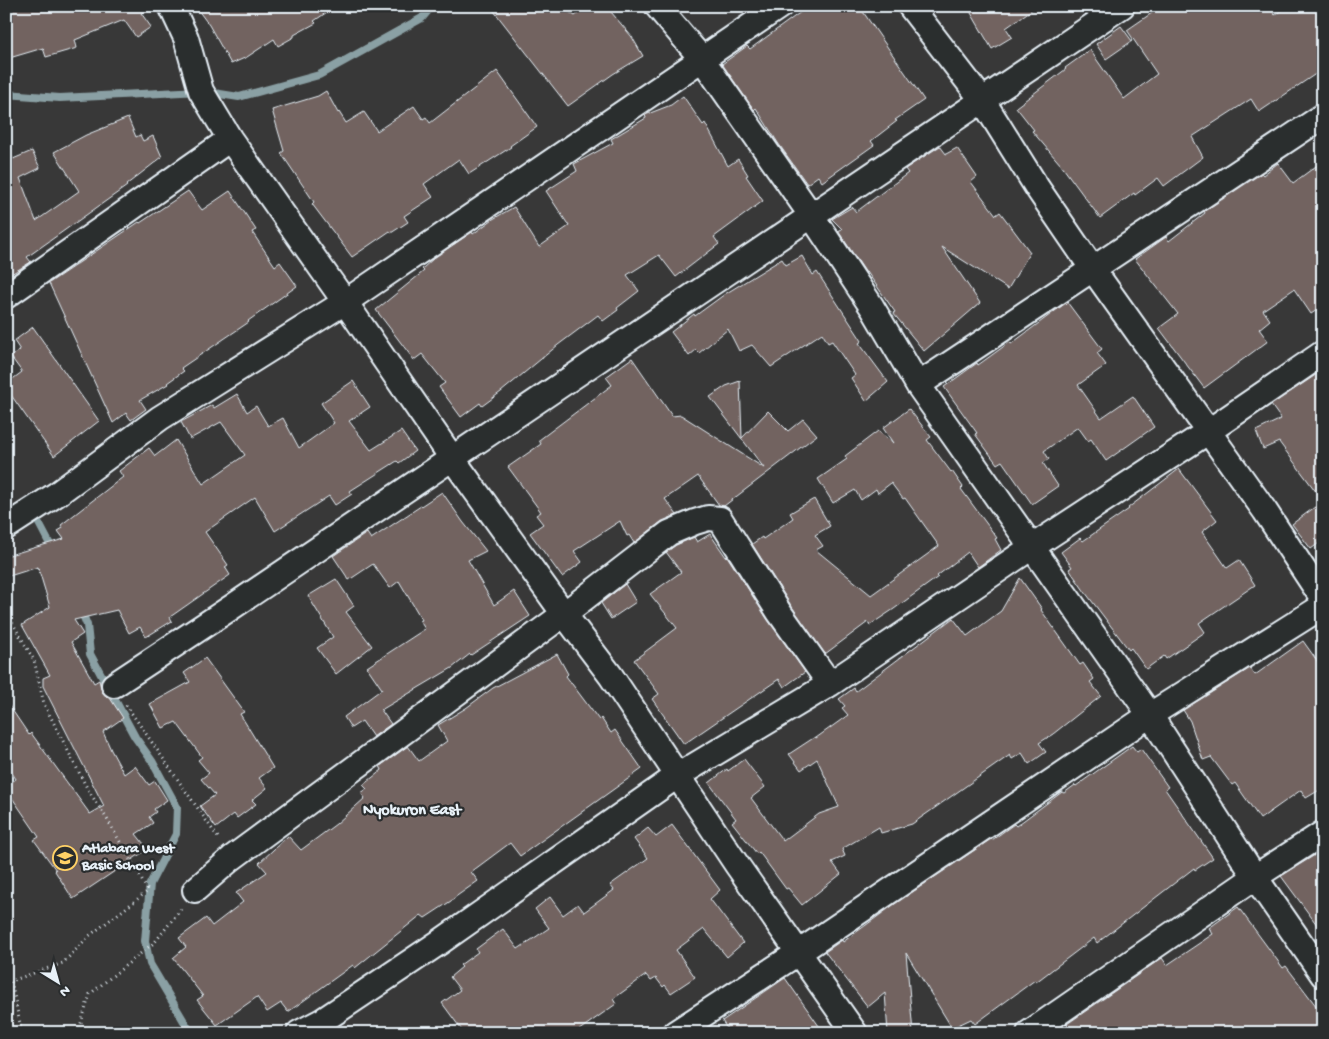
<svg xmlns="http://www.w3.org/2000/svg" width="1329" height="1039" viewBox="0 0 1329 1039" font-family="'Gochi Hand',sans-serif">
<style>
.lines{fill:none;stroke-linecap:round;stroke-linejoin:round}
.stream{stroke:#8aa0a4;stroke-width:8}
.building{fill:#726461;stroke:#e8f1f8}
.minor-casing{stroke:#e8f1f8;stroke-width:28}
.path{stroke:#e8f1f8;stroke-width:3;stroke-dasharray:1 4;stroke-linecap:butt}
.minor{stroke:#2a2d2e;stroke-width:24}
.labels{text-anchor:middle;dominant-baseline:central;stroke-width:4.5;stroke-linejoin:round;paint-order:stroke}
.poi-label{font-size:15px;font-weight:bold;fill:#e8f1f8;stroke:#2a2d2e;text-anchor:start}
.neighbourhood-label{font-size:16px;font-weight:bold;fill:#e8f1f8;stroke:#2a2d2e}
</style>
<rect width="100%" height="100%" fill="#383838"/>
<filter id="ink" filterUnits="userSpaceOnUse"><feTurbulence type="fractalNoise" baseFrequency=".02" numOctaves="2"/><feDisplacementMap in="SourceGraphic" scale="10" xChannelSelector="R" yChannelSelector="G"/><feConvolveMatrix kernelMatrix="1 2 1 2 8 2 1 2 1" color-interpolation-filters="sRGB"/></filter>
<g filter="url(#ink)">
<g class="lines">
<path class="stream" d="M6 94 60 98 201 91 239 97 319 75 422 18 432 6
M33 512 54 552
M81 610 87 625 90 654 135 737 152 761 177 807 176 834 150 884 145 941 150 964 191 1033"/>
</g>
<path class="building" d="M6 6H155V7L141 13 151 27 136 37 124 20 75 40 77 48 46 57 43 48 6 59Z
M195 6H336L314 21 316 23 294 35V37L278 46 274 39 247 57 231 64 209 25Z
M490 6H560L575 16 588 6H606L632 37 643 56 613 74 568 106Z
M809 6H859L924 100 895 120 897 121 871 141 874 145 822 182 818 176 807 184 778 143 756 108 754 110 722 64 747 46 750 49Z
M967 6H1037L1006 28 1012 37 992 49Z
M1162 6H1268L1275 15 1287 6H1323V69L1259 112 1251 99 1192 137 1203 157 1164 186 1158 178 1135 195 1134 193 1100 218 1061 165 1032 131 1034 130 1016 107 1066 69 1065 68 1090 50 1124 99 1157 74 1127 30Z
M1121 26 1132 41 1106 59 1096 44Z
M497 71 537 127 510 146 511 147 469 174 459 159 424 184 433 197 404 216 408 222 391 233 390 231 352 257 312 204 314 202 281 153 284 151 272 110 318 96 326 91 338 113 339 112 346 123 364 112 377 131 414 106 423 119 426 117 430 123Z
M683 96 703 125 705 123 728 166 738 159 748 175 746 176 763 201 714 237 719 244 676 277 659 255 627 275 639 291 617 308 618 310 603 321 598 315 558 345 501 392 482 406 480 403 461 417 439 387 445 383 422 354 414 360 376 310 424 271 422 269 435 257 472 232 473 234 493 219 514 207 539 247 569 226 546 191 577 171 574 164 613 143 611 139 646 118 645 115 671 105Z
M128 118 136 137 140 135 143 141 153 136 162 157 126 185 127 186 27 257 31 262 6 277V148L8 147 13 159 32 151 40 168 20 178 36 221 79 191 54 152 86 135Z
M940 146 946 154 957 148 977 177 971 182 996 215 1000 212 1030 252 1008 289 942 247 980 303 924 351 893 313 895 312 867 272 866 273 838 231 842 229 832 219 852 207 856 212 908 173 905 169Z
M1323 161V306L1311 314 1294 289 1263 310 1270 320 1259 329 1268 341 1204 388 1159 328 1178 314 1135 259 1166 237 1169 241 1205 213 1204 211 1261 173 1263 175 1278 163 1293 183Z
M188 191 202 210 230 191 256 230 252 232 275 266 280 262 297 286 248 321 249 322 181 368 184 371 167 383 168 384 140 400 146 409 131 420 126 413 113 423 49 283 139 222 140 223Z
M802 256 813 275 817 272 862 341 859 343 888 382 866 401 851 378 855 375 832 341 828 343 822 333 771 367 752 345 739 351 728 329 699 353 696 350 689 356 671 332 694 314 695 316 725 294 782 259 786 265Z
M1067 302 1102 349 1097 353 1106 365 1078 385 1101 418 1133 396 1154 427 1106 461 1091 439 1088 441 1078 427 1044 451 1049 459 1043 463 1058 486 1032 504 1002 461 997 464 975 434 977 433 944 387 977 363 978 365 1010 342 1011 344Z
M33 327 99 421 54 456 6 388V384L22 372 11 357 20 350 14 341Z
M632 358 672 416 681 415 764 468 710 397 726 386 740 381 742 438 768 411 788 431 803 419 817 435 724 506 719 505 698 476 665 499 677 515 661 522 634 543 629 535 627 536 620 521 574 551 582 562 562 577 530 533 543 524 536 515 541 512 508 467 541 444 539 440 612 385 606 377Z
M1323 370V540L1311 549 1292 524 1323 501 1279 442 1263 449 1256 431 1281 419 1271 405Z
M353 381 370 407 349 421 371 450 401 431 415 451 399 463 397 461 350 491 352 494 335 505 329 496 275 531 255 497 205 532 228 565 225 567 230 575 170 617 172 621 146 637 140 627 129 633 117 610 74 620 83 634 71 642 94 683 99 680 102 692 110 698 123 718 103 732 111 750 124 774 135 766 149 785 155 781 167 800 154 809 156 812 149 817 153 823 136 834 148 849 73 899 55 871 56 870 34 840 39 837 6 789V786L16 779 6 764V701L29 735 31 733 90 814 104 806 43 686V678L50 675 22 625 50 607 38 567 6 577V556L64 539 58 531 63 528 61 525 123 477 119 471 149 448 155 456 176 440 203 484 245 455 221 422 190 439 181 422 212 405 214 408 237 394 247 412 256 406 268 426 283 418 299 448 334 423 321 403Z
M909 409 931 437 927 440 951 472 952 471 963 487 961 489 997 538 995 539 1001 550 978 567 968 552 937 576 938 577 894 609 870 625 868 622 825 654 790 604 752 544 762 537 763 539 793 518 790 513 814 499 830 526 815 535 823 546 816 550 871 595 939 546 905 498 903 499 891 483 878 493 876 489 861 500 855 490 833 503 818 479 847 459 845 456 878 431 893 443 883 428Z
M1179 469 1217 520 1202 532 1227 568 1239 560 1255 585 1199 623 1205 632 1166 659 1164 656 1146 669 1131 648 1129 650 1085 592 1069 569 1072 567 1061 552 1080 538 1083 541 1129 509 1128 508Z
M442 492 463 522 486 551 468 560 494 605 514 591 530 616 471 655 470 654 452 668 381 710 391 724 373 737 362 721 351 728 344 717 382 689 367 667 425 629 420 621 422 620 399 581 390 588 373 564 349 580 333 556 367 533 371 539Z
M710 534 726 557 727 556 768 620 805 672 784 687 779 679 684 744 652 699 659 694 634 660 677 628 650 594 681 572 666 552 676 545 694 537 697 542Z
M1020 578 1042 609 1041 610 1080 665 1083 663 1094 679 1090 682 1101 696 1053 734 1039 743 1046 752 1029 764 1022 753 1012 759 1010 755 912 824 881 833 879 827 842 849 845 856 832 862 841 874 802 905 788 888 786 889 759 852 757 854 732 822 736 819 709 783 727 769 728 771 744 759 765 787 751 798 783 841 819 814 839 807 817 759 801 770 789 754 815 737 816 738 848 715 842 708 845 706 839 699 854 688 856 691 953 618 967 636 1001 611Z
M336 579 354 606 346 612 372 646 336 674 317 648 333 637 308 596Z
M625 584 636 602 611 619 601 603Z
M1303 641 1323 669V788L1306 798 1301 790 1260 819 1235 783 1232 785 1211 757 1203 760 1190 721 1183 710 1250 668 1255 675Z
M557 654 568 674 566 676 599 720 601 718 611 733 615 730 642 769 520 856 510 843 471 872 478 881 454 898V899L425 918 421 915 355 968 353 965 288 1012 281 1003 267 1012 257 997 217 1025 197 1000 203 996 173 958 186 947 179 938 206 918 212 926 243 902 236 893 267 872 259 863 288 836 301 850 336 824 365 798 361 793 367 789 363 785 382 770 380 766 408 746 419 761 447 741 438 725 466 708 493 688Z
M205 658 244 712 240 714 273 768 259 778 267 788 252 800 256 804 237 818 234 814 216 828 200 806 215 795 201 779 209 773 198 760 202 757 176 722 163 728 150 704 190 682 184 673Z
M1132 746 1137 752 1141 749 1168 787 1165 789 1213 858 1195 870 1194 868 1097 943 1094 938 1036 982 1035 980 975 1024 971 1019 952 1028 906 953 913 1033H888L885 993 868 1007 825 952 842 940 843 942 896 903 991 839 992 840 1014 824 1016 826 1062 792 1064 793 1075 785 1076 786Z
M672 825 720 890 710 899 743 943 727 957 704 929 676 950 695 977 671 993 665 985 663 987 656 978 651 981 646 975 613 999 616 1004 575 1033H464L442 1003 460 990 450 977 462 967 460 965 478 952 476 949 503 929 518 949 549 928 535 909 550 897 563 915 578 904 584 912 614 890 610 885 648 858 634 839 648 828 656 837Z
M1323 850V933L1281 876Z
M1238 907 1283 968 1286 966 1323 1015V1033H1054L1162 958 1167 965 1213 934 1209 928Z
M785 978 824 1033H730L722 1021Z"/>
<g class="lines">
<defs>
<path id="minor" d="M171 6 186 38 201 91 230 139 345 302 452 458 564 614 611 676 737 865 855 1033
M657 6 702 59 811 215 872 307 918 385 1150 715 1255 877 1323 975
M910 6 983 101 1038 189 1092 268 1265 511 1323 599
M6 296 230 139
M918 385 1323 116
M6 527 57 494 160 418 345 302 780 6
M114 685 232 607 1122 6
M195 890 232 858 564 614 669 533 695 522 708 518 720 519 779 612 830 684
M299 1033 322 1021 440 942 677 776 830 684 1032 547 1209 431 1323 353
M675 1033 798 953 1150 715 1323 606
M1029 1033 1255 877 1323 833"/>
</defs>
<use href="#minor" class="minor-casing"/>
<path class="path" d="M6 609 9 617 34 660 44 704 87 788 107 819 148 891 89 936 63 963 11 981 22 1033
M126 705 219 839
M78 1033 90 994 155 942 181 909"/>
<use href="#minor" class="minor"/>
</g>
</g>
<defs>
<symbol id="school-ring" viewBox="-11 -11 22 22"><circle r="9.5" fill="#2a2d2e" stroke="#ffd166" stroke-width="1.5"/><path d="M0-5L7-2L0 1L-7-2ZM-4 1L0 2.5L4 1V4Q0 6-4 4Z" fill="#ffd166"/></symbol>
</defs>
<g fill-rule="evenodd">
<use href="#school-ring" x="51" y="844" width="28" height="28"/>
</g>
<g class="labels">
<g class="poi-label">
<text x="82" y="849">Atlabara West<tspan x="82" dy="17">Basic School</tspan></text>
</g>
<g class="neighbourhood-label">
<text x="412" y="811">Nyokuron East</text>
</g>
</g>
<rect width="1329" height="1039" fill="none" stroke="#2a2d2e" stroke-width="25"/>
<rect x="12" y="12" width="1304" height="1014" fill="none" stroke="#e8f1f8" stroke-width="2" filter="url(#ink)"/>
<g transform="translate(58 982) rotate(143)" stroke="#2a2d2e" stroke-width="4" paint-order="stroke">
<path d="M0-4L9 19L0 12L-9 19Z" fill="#e8f1f8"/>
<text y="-8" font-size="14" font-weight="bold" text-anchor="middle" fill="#e8f1f8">N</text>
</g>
</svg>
